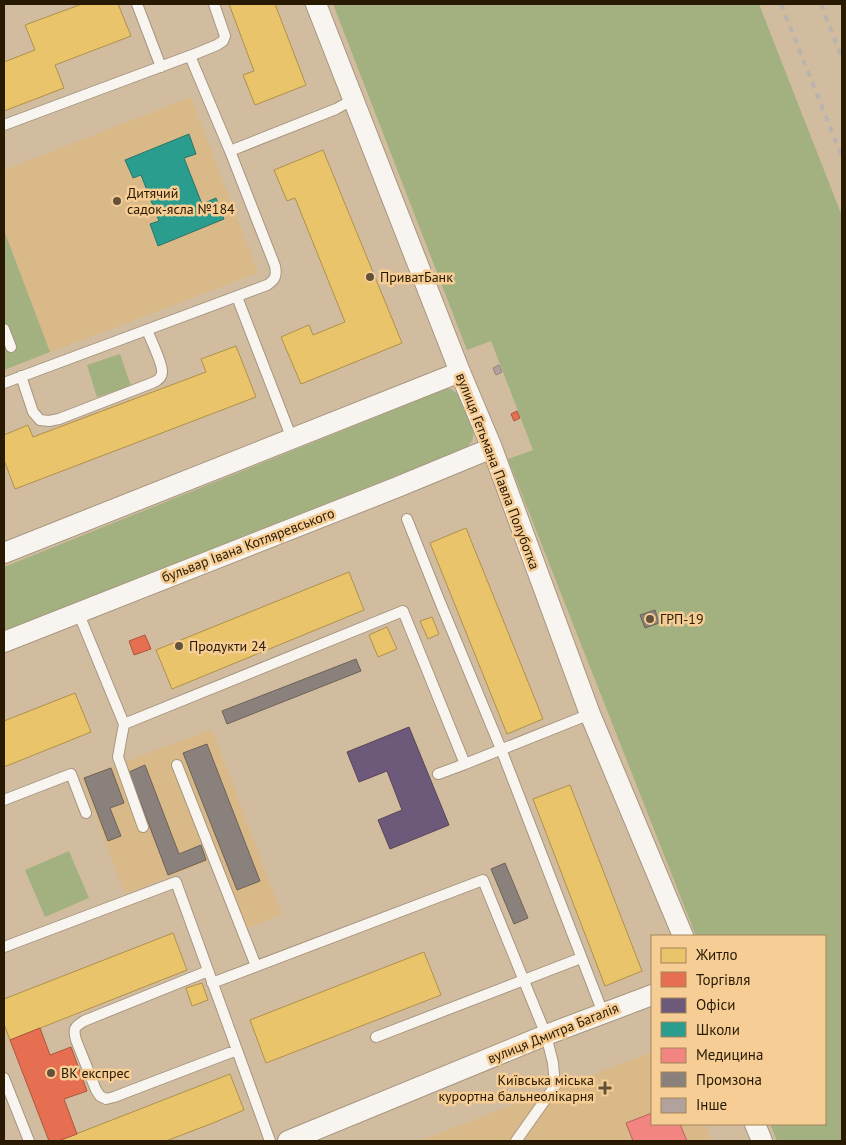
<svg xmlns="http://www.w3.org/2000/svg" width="846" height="1145" viewBox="0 0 846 1145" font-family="'PT Sans',sans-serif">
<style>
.built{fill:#dab989}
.green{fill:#a3b181}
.homes{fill:#e9c46a;stroke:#af914b}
.shops{fill:#e76f51;stroke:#ae553a}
.offices{fill:#6d597a;stroke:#584656}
.schools{fill:#2a9d8f;stroke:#297565}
.health{fill:#f28482;stroke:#b5645c}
.industry{fill:#8a817c;stroke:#6d6258}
.building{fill:#b2a29e;stroke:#938380}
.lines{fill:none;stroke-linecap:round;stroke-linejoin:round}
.service-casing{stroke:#a7967f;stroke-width:12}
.minor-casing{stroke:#a7967f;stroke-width:22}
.service{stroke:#f8f5f1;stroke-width:10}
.minor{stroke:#f8f5f1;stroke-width:20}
.rail{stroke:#bab4ad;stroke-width:4;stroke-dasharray:6 6;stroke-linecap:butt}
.poi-dot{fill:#63523a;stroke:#f5cd95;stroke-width:2}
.labels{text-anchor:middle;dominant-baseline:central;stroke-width:5;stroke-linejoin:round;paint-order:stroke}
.poi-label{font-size:14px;fill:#281903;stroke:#f5cd95;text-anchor:start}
.street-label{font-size:14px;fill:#281903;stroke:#f5cd95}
</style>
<rect width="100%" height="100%" fill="#d1bc9f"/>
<path class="built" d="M191 97 258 273 50 352 4 230V170Z
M212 729 282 915 237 932 209 861 125 894 81 778Z
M652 1052V1124H705L712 1141H419Z"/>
<path class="green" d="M333 4H759L842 216V1141H777L770 1124H825V936H696L508 459 533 450 491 341 467 350Z
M4 230 50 352 4 370Z
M120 354 131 386 97 397 87 365Z
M446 389H451L460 395 474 431 472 441 466 448 4 631V567Z
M69 851 89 898 45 917 25 870Z"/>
<path class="homes" d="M82 4H118L131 36 55 65 64 88 4 111V62L35 50 25 25Z
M229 4H275L306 85 255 105 243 75 254 71Z
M323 150 402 343 301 384 281 337 309 325 313 335 345 322 295 198 287 201 274 170Z
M236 346 256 397 15 489 4 460V435L28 425 33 437 190 378 206 372 201 359Z
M466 528 543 719 507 734 430 543Z
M349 572 364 610 172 689 156 650Z
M432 617 439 634 428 639 420 621Z
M387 627 397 649 378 657 369 635Z
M75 693 91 732 4 767V721Z
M570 785 642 971 605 986 533 799Z
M173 933 187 970 10 1040 4 1024V999Z
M424 952 441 995 266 1063 250 1020Z
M202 983 208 1000 192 1006 186 988Z
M230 1074 244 1110 213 1123 166 1141H58Z"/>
<path class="shops" d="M517 411 520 418 514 421 511 414Z
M145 635 151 649 134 655 129 641Z
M40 1028 50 1055 71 1047 87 1091 64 1099 77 1134 58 1141H49L10 1040Z"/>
<path class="offices" d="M409 727 449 825 390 849 378 820 402 810 387 771 359 782 347 752Z"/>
<path class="schools" d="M189 134 196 154 184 158 202 204 216 198 224 219 158 246 150 224 159 221 141 175 133 178 125 160Z"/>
<path class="health" d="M652 1113V1124H680L687 1141H633L626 1123Z"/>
<path class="industry" d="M655 610 659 623 645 628 640 615Z
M356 659 361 671 227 724 222 711Z
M207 744 260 881 237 890 183 753Z
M145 765 179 854 201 845 206 860 168 875 129 772Z
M111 768 124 803 110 808 121 836 108 841 84 778Z
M505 863 528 918 514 924 491 869Z"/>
<path class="building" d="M499 365 502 372 496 375 493 368Z"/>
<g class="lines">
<defs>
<path id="service" d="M137 4 161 67
M4 125 192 55
M230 151 336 109 354 99
M237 297 292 439
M4 329 11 347
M21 376 33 412 40 420 49 421 59 419 152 383C157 381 162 378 162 372 163 364 150 338 147 330
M4 383 267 285C275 280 277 276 275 266L230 151 190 56 217 45 223 41 225 36 214 4
M407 519 438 597 501 749 603 1013
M78 612 124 724
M177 765 256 966
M438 774 465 764
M4 800 71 774 86 813
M143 827 118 757 124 724 403 611 465 764 590 714
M4 947 176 882 270 1141
M208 971 84 1021C74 1027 73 1029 76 1040L96 1090 100 1096 106 1099 114 1097 237 1050
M212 983 483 880 546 1035 553 1063 555 1086 516 1141
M376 1037 581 958
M4 1078 29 1141"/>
<path id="minor" d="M316 4 460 372 492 448 590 714 683 936
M4 553 460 372
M4 642 395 488 492 448
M755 1124 762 1141
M288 1141 546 1035 652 995"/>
</defs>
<use href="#service" class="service-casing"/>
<use href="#minor" class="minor-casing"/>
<use href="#service" class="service"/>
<use href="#minor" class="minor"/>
<path class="rail" d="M781 4 842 157
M821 4 842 59"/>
</g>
<g class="poi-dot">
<circle cx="117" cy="201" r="5"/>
<circle cx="370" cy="277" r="5"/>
<circle cx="650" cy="619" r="5"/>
<circle cx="179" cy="646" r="5"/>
<circle cx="51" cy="1073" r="5"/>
<path d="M602.5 1080.5h5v5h5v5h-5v5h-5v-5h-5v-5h5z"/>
</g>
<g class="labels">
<g class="poi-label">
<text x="127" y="193">Дитячий<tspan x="127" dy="16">садок-ясла №184</tspan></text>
<text x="380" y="277">ПриватБанк</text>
<text x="660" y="619">ГРП-19</text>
<text x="189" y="646">Продукти 24</text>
<text x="61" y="1073">ВК експрес</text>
<text x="594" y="1080" text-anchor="end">Київська міська<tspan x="594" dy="16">курортна бальнеолікарня</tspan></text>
</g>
<g class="street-label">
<text transform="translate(498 471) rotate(69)">вулиця Гетьмана Павла Полуботка</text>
<text transform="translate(248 545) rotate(-21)">бульвар Івана Котляревського</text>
<text transform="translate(553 1033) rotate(-22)">вулиця Дмитра Багалія</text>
</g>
</g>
<rect width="846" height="1145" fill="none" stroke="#281903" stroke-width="10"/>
<rect x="651" y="935" width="175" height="190" fill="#f5cd95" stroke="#a3855b"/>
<rect x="661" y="948" width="25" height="15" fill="#e9c46a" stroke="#a3855b"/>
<text x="696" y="960" font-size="15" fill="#281903">Житло</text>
<rect x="661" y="972" width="25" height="15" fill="#e76f51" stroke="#a3855b"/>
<text x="696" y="985" font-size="15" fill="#281903">Торгівля</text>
<rect x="661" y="998" width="25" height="15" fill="#6d597a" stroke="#a3855b"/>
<text x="696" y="1010" font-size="15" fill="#281903">Офіси</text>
<rect x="661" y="1022" width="25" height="15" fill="#2a9d8f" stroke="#a3855b"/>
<text x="696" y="1035" font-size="15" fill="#281903">Школи</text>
<rect x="661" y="1048" width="25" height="15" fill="#f28482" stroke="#a3855b"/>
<text x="696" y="1060" font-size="15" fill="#281903">Медицина</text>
<rect x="661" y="1072" width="25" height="15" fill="#8a817c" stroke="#a3855b"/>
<text x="696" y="1085" font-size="15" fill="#281903">Промзона</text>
<rect x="661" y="1098" width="25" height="15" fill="#b2a29e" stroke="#a3855b"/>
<text x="696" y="1110" font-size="15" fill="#281903">Інше</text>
</svg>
